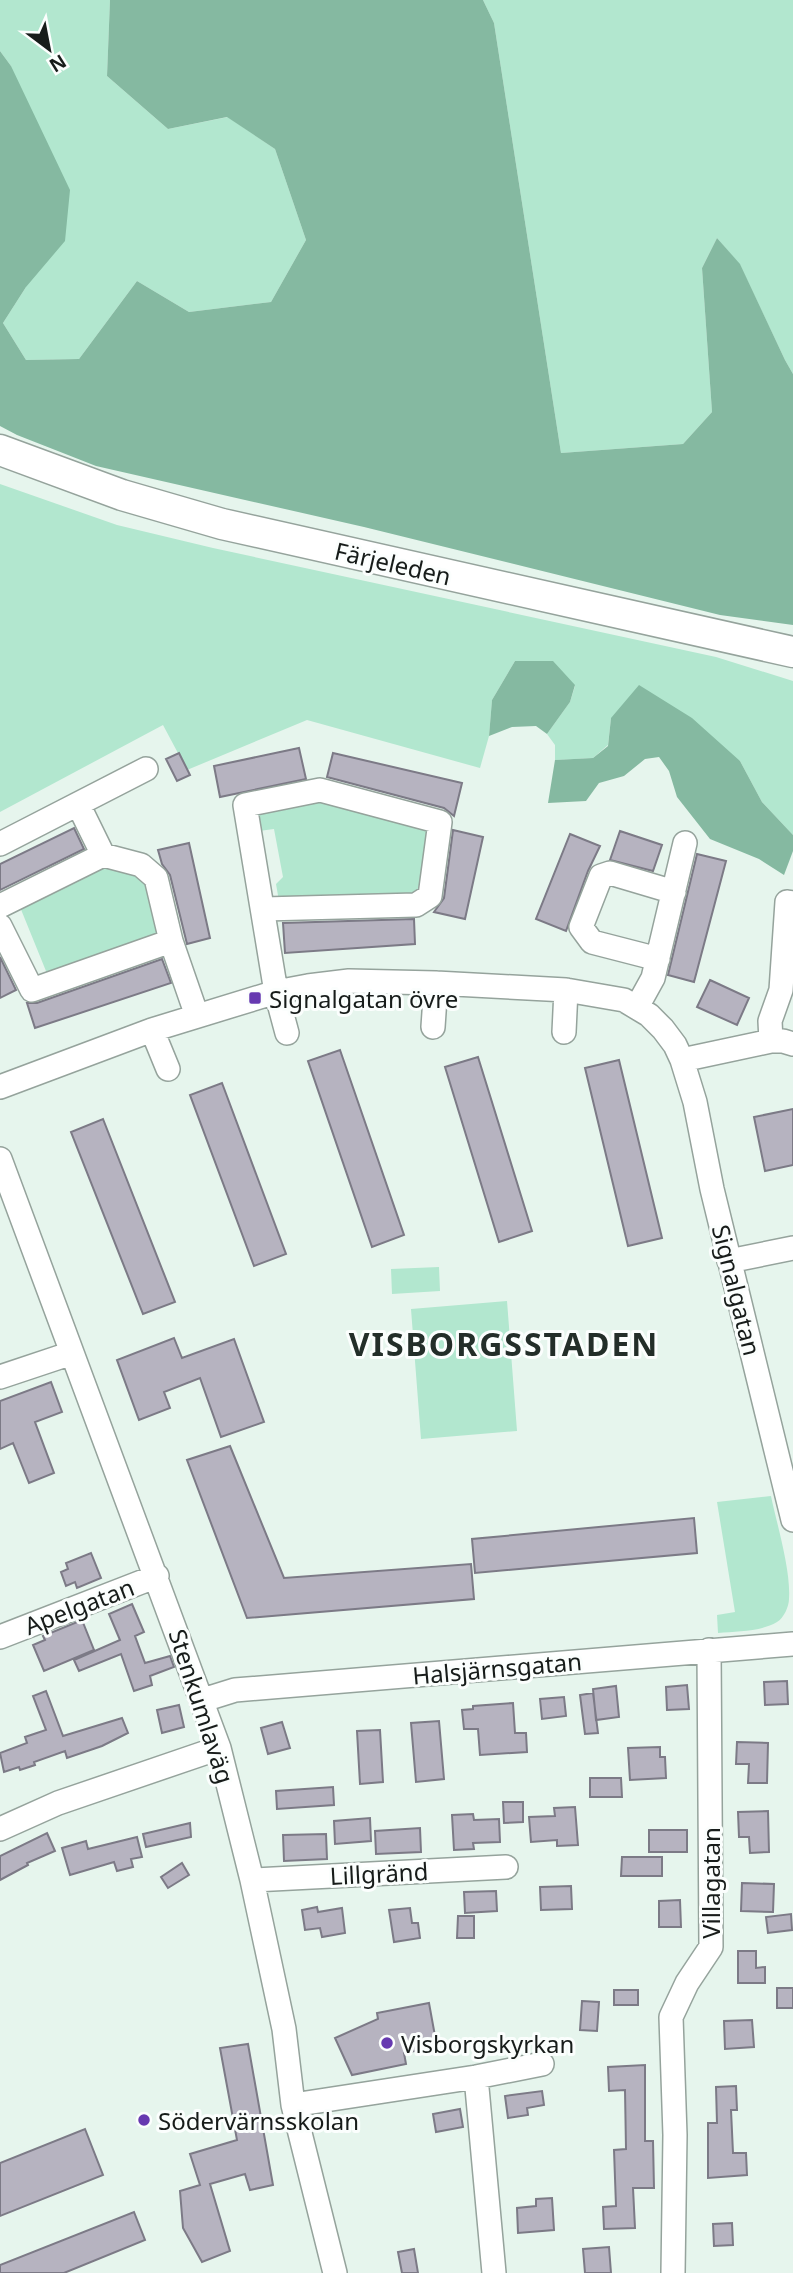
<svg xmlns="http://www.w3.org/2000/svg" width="793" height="2273" viewBox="0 0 793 2273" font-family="'Noto Sans',sans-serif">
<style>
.green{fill:#b2e7cf}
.forest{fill:#85b9a1}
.building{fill:#b6b3c0;stroke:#7c7a86;stroke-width:2}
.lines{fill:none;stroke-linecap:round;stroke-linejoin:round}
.minor-casing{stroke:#95a39c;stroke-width:26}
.major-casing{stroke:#95a39c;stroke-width:33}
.minor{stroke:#fff;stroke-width:23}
.major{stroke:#fff;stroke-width:30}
.poi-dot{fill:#6639b0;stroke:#fbfefd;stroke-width:2.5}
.labels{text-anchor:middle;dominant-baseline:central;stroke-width:6;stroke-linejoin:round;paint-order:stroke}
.street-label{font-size:24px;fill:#171c1a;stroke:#fbfefd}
.poi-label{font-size:24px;fill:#171c1a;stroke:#fbfefd;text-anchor:start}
.district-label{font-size:32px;font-weight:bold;letter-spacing:2px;fill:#232e29;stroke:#fbfefd}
</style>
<rect width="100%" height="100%" fill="#e6f5ed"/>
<path class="green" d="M0 0H110L107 76 168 129 228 117 275 149 306 240 271 302 189 312 137 281 79 359 26 360 3 323 26 287 11 66 0 51Z
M483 0H793V374L785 360 740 265 717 238 702 268 712 412 683 444 561 453 494 23Z
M0 484 117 525 213 548 716 657 793 681V835L762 802 740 761 611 718 608 745 593 758 555 760V745L547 734 570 702 575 686 552 661H515L492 700 489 736 480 768 307 720 187 770 163 725 0 812Z
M318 801 432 828 422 886 408 895 279 901 276 884 283 877 274 829 259 831 256 813Z
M101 863 137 871 150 881 163 936 48 976 20 907Z
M439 1267 440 1291 392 1294 391 1269Z
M507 1301 517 1431 421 1439 411 1309Z
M771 1496C777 1525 791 1570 789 1599 789 1606 784 1618 777 1622 760 1632 737 1631 718 1633L717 1615 735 1612 717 1502Z"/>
<path class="forest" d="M110 0H483L494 23 561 453 683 444 712 412 702 268 717 238 740 264 785 360 793 374V625L720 615 364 527 96 466 17 435 0 426V51L11 66 70 190 65 241 26 287 3 323 26 360 79 359 137 281 189 312 271 302 306 240 275 149 227 117 168 129 107 76Z
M515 661H553L575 685 570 702 547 734 536 726 512 727 489 736 492 700Z
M639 685 692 718 740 761 762 802 793 835V851L784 875 759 859 710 839 677 797 669 771 659 757 645 759 624 776 599 783 586 801 548 803 555 760 593 758 608 746 611 718Z"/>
<path class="building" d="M299 748 306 779 220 797 214 766Z
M179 753 190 775 177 781 166 759Z
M333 753 462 783 454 816 444 808 327 777Z
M74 828 84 849 0 890V864Z
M453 830 483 837 465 919 434 912 444 898Z
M620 831 662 845 653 871 610 860Z
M570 834 600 846 588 871 566 931 536 919Z
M189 843 210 938 187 944 170 875 162 864 158 850Z
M697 854 726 861 694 982 668 975Z
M414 919 415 944 285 953 283 923Z
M0 957 16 990 0 998Z
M162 959 171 983 35 1028 27 1003H37Z
M710 980 749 998 737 1025 697 1007Z
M340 1050 404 1235 372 1247 308 1061Z
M478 1057 532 1231 499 1242 445 1067Z
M619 1060 662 1238 628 1246 585 1068Z
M222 1083 286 1254 254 1266 190 1095Z
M793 1109V1165L765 1171 754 1117Z
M103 1119 175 1302 143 1314 71 1132Z
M174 1338 182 1358 234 1339 264 1422 221 1437 200 1378 164 1392 170 1408 139 1420 117 1360Z
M51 1382 62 1412 35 1422 54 1473 29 1483 13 1443 0 1449V1401Z
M230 1446 284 1578 471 1564 474 1599 247 1618 187 1460Z
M694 1518 697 1553 475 1573 472 1539Z
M91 1553 101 1578 77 1588 75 1582 66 1586 61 1572 68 1569 66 1563Z
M132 1604 144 1632 135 1636 145 1663 170 1656 174 1667 150 1676 152 1685 134 1691 121 1654 79 1671 74 1660 120 1640 109 1614Z
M82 1620 94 1650 44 1671 33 1645 45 1640 43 1636Z
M787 1681 788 1704 765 1705 764 1682Z
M687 1685 689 1709 667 1710 666 1687Z
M616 1686 619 1717 596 1720 593 1689Z
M46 1691 63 1736 122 1718 128 1733 102 1746 67 1758 65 1751 34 1762 35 1765 20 1770 19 1767 4 1772 0 1753 27 1743 25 1737 46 1730 33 1696Z
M593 1693 598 1733 585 1734 580 1695Z
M564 1697 566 1716 542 1719 540 1699Z
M513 1703 515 1733H526L527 1752 480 1755 478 1729H464L462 1710 473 1709V1706Z
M179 1705 184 1727 162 1733 157 1710Z
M439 1721 444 1779 416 1782 411 1723Z
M282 1722 290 1748 268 1754 261 1728Z
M380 1730 383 1782 360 1784 357 1731Z
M737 1742 768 1743 767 1783H748L749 1764H736Z
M660 1747V1757H665L666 1778 630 1780 628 1748Z
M590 1778H621L622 1797H590Z
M333 1787 334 1805 277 1809 276 1791Z
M503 1802H523V1822L504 1823Z
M575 1807 578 1845 557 1846V1840L531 1842 529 1817 555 1816 554 1808Z
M768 1811 769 1852 750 1853 749 1837H739L738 1812Z
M473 1814 474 1820 499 1819 500 1842 473 1843 474 1849 454 1850 452 1815Z
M370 1818 371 1841 335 1844 334 1821Z
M190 1823 191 1837 146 1847 143 1834Z
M420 1828 421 1852 376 1854 375 1831Z
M649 1830H687V1852H649Z
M47 1833 55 1851 27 1863 28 1865 0 1880V1856Z
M326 1834 327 1859 284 1861 283 1835Z
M137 1837 142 1857 131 1859 133 1867 117 1871 114 1862 70 1875 62 1848 86 1841 88 1849Z
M622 1857H662V1876H621Z
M182 1863 189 1875 168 1888 161 1877Z
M742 1883 774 1884 773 1912 741 1911Z
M571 1886 572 1909 541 1910 540 1887Z
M496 1891 497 1911 465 1913 464 1892Z
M680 1900 681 1927H659V1901Z
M317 1907 318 1912 342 1908 345 1933 322 1937 320 1928 305 1930 302 1910Z
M410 1908 412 1923H418L420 1938 394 1942 389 1910Z
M791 1914 792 1930 768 1933 766 1917Z
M458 1916H474V1938H457Z
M738 1951H756V1968L765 1967V1983H738Z
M777 1988H793V2008H777Z
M614 1990H638V2005H614Z
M582 2001 599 2002 597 2031 580 2030Z
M429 2003 437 2047 404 2053 406 2064 352 2075 335 2038 378 2019 377 2013Z
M752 2020 754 2047 725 2049 724 2021Z
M248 2044 273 2185 250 2190 245 2174 210 2184 230 2251 202 2262 183 2228 180 2191 200 2185 190 2154 237 2140 220 2048Z
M645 2065V2141H653L654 2188H633L635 2228 604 2229 603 2207 616 2206 614 2150 626 2149 625 2090 609 2091 608 2067Z
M736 2086 737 2110H731L733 2153H746L747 2175 708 2178V2123H717L716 2087Z
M542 2091 544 2105 527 2108 528 2115 508 2118 505 2096Z
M460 2109 463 2127 436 2132 433 2114Z
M85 2129 103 2175 0 2216V2163Z
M552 2198 554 2230 518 2233 517 2208 536 2206V2199Z
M134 2212 145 2240 64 2273H0V2265Z
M732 2223 733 2245 714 2246 713 2224Z
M609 2247 611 2273H585L583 2249Z
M414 2249 418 2273H402L398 2252Z"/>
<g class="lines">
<defs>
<path id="minor" d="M78 804 103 855
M0 844 146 769
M0 906 103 855 141 865 156 878 171 941 32 990 0 926
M264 909 416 905 430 896 440 822 320 790 245 805 276 992 287 1033
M171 941 197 1016
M658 959 592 942 581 927 601 876 610 873 674 892
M637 1007 653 978 685 843
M433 1027 436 983
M152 1030 168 1069
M564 1032 566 990
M771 1041 770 1021 781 990 787 902 793 903
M682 1060 771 1041H783L793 1044
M0 1087 152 1030 276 992 308 986 349 981 436 983 566 990 624 1000 649 1015 663 1029 675 1045 682 1060 695 1102 712 1189 793 1520
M0 1159 219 1748 252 1880 284 2029 293 2105 335 2273
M729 1261 793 1248
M0 1377 72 1353
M0 1637 157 1576
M203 1700 235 1690 793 1644
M0 1829 58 1803 219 1748
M252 1880 506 1867
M476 2077 494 2273
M293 2105 476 2077 542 2064
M673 2273 675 2135 671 2017 687 1983 711 1947 709 1650"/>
<path id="major" d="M0 450 122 495 222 524 793 652"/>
</defs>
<use href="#minor" class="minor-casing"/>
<use href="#major" class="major-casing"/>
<use href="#minor" class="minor"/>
<use href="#major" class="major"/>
</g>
<g class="poi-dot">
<rect x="248" y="991" width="14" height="14" rx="3.5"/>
<circle cx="387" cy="2043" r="7"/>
<circle cx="144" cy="2120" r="7"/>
</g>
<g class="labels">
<g class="street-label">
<text transform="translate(393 563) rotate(13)">Färjeleden</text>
<text transform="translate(737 1290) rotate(76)">Signalgatan</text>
<text transform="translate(79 1606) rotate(-21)">Apelgatan</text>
<text transform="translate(497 1668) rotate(-5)">Halsjärnsgatan</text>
<text transform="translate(202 1706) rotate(72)">Stenkumlaväg</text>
<text transform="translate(379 1873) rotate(-3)">Lillgränd</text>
<text transform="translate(710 1883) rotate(-90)">Villagatan</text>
</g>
<g class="poi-label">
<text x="269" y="998">Signalgatan övre</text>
<text x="401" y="2043">Visborgskyrkan</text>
<text x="158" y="2120">Södervärnsskolan</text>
</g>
<g class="district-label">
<text x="504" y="1343">VISBORGSSTADEN</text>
</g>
</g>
<g transform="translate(49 49) rotate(148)" stroke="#fbfefd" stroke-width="5" paint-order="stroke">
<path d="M0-5L12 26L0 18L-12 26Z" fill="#171c1a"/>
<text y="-10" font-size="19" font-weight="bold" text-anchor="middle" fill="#171c1a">N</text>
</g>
</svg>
